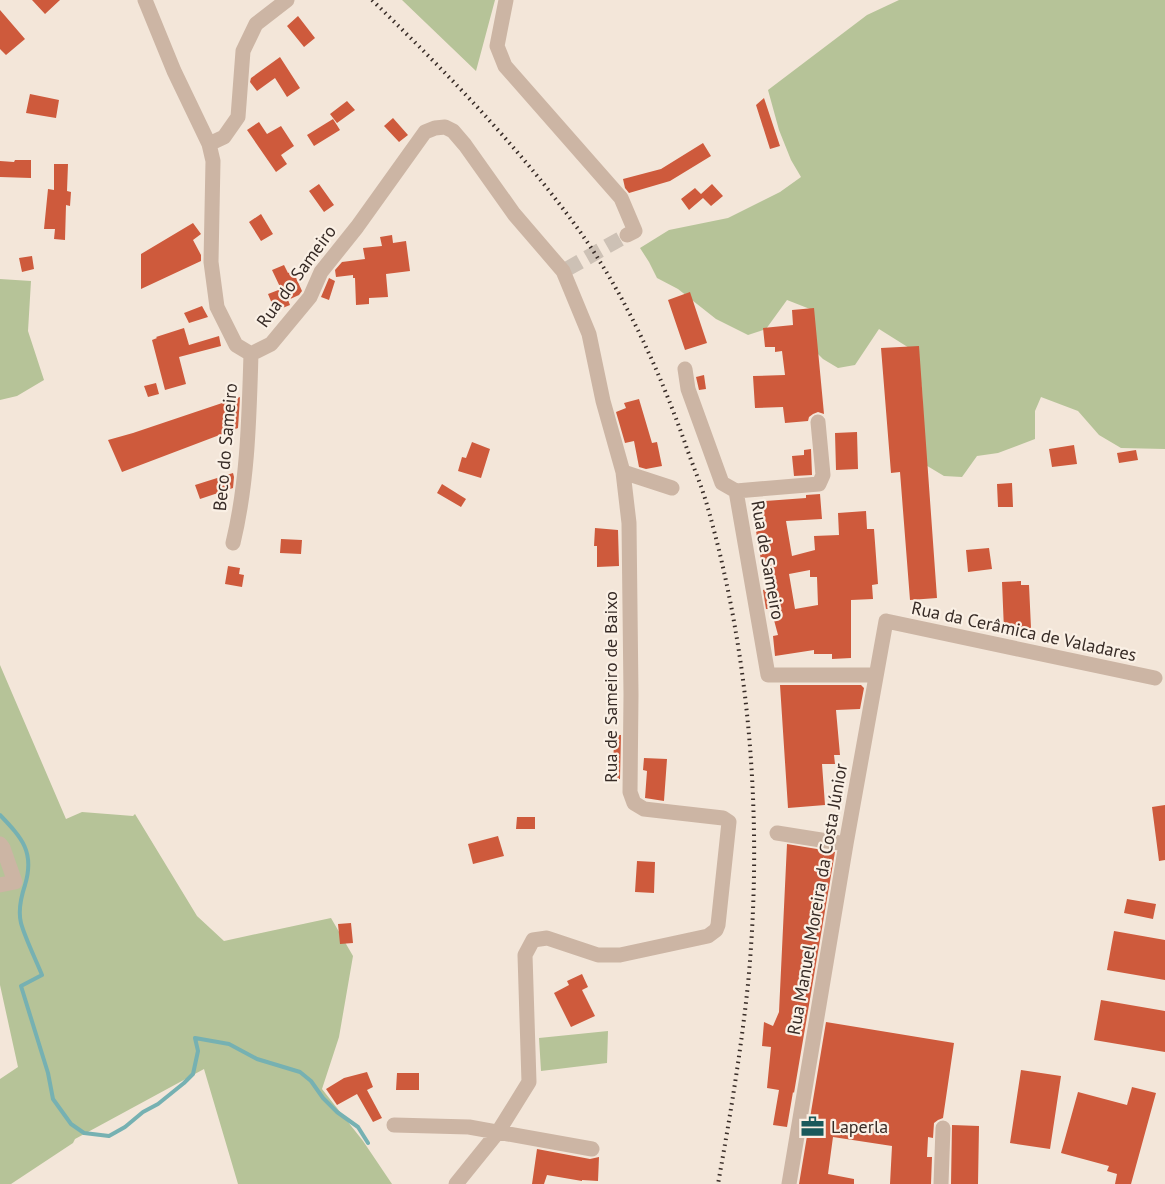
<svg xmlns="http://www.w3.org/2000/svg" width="1165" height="1184" viewBox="0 0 1165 1184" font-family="'PT Sans',sans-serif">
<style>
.green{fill:#b6c398}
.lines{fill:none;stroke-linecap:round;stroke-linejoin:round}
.stream{stroke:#76b1b2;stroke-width:4}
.building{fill:#ce5a3c;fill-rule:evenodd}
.minor-tunnel{stroke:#cdc1b5;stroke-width:15;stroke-dasharray:15 8;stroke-linecap:butt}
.minor{stroke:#ccb5a4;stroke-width:15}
.rail{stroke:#372b26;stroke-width:4;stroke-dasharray:1.5 4.5;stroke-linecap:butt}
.labels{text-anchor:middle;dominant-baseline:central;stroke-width:4.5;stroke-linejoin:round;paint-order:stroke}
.street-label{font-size:18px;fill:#372b26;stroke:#faf0e5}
.poi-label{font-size:18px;fill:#372b26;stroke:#faf0e5;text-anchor:start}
</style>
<rect width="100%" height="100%" fill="#f3e6d9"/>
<path class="green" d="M402 0H495L476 71Z
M899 0H1165V449L1121 448 1099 435 1078 411 1041 397 1035 411V439L998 453 977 456 962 477 944 476 924 464 922 388 914 351 879 329 855 365 838 368 823 359 814 350 810 309 787 300 766 329 748 335 716 319 678 289 657 278 649 262 640 248 669 230 728 218 780 192 801 177 791 160 779 130 768 90 867 15Z
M0 279 31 281 28 331 44 380 17 396 0 400Z
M0 665 66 819 82 812 133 816 135 814 197 916 224 941 331 918 353 956 339 1037 322 1089 363 1141 392 1184H238L204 1069 75 1139 73 1143 11 1184H0V1079L18 1067 0 985Z
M608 1031 607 1063 541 1071 539 1038Z"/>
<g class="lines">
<path class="stream" d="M0 815C22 838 35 852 25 885 21 897 18 911 21 923 25 938 36 960 42 975L21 986 48 1073 53 1099 71 1124 84 1133 109 1136 125 1127 143 1112 158 1104 184 1083 193 1074 198 1051 195 1038 229 1044 257 1059 300 1072 311 1081 323 1098 337 1112 358 1127 368 1143"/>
</g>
<path class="building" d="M32 0H60L45 14Z
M0 10 25 39 6 55 0 49Z
M298 16 315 38 304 47 287 26Z
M280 57 300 88 287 97 275 78 257 91 250 82 251 78Z
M30 94 59 100 56 118 26 113Z
M764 98 780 146 770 149 756 105Z
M347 101 355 110 337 123 330 114Z
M393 118 408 135 399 142 384 126Z
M333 119 340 130 314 146 307 135Z
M259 122 267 134 281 126 294 146 281 155 287 164 276 172 247 130Z
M703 143 711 156 670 181 629 193 625 188 623 179 661 169Z
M15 160H31V178L0 177V161L14 162Z
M54 164H68L67 191 71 192 70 206 66 205 65 240 54 239 55 229H44L48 189 54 190Z
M319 184 334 205 324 212 309 191Z
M712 184 723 196 711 206 703 198 689 210 681 199 695 188 701 194Z
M261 214 273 234 261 241 249 222Z
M193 223 201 234 193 240 201 255V261L141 289V254Z
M392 235 393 243 406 241 410 271 386 274 388 297 369 298V304L356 305 355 278H353V275L336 277 335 270 342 262 365 259 363 248 382 246 380 237Z
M32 256 34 269 22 272 19 258Z
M284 265 288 273 293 271 302 291 299 295 288 300 290 305 275 311 268 294 281 289 272 270Z
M329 278 335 281 329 300 321 297Z
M690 292 707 343 685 350 668 300Z
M202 306 208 317 189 323 184 313Z
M814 308 824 414 818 412 813 414 809 417 808 421 785 423 783 407 755 408 753 376 785 375 782 351 775 352V347H765L763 328 793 325 792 310Z
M184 328 189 345 219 336 221 346 179 357 186 384 165 390 152 340 157 338 156 337Z
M919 346 937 598 910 600 900 472 891 473 881 348Z
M704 375 706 389 699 390 696 377Z
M156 383 159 394 148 397 144 386Z
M240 397 238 428 122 472 108 440 133 433Z
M639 399 652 443 657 442 662 466 646 469 639 467 634 441 625 443 616 412 626 408 624 403Z
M857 432 858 469 836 470 835 433Z
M472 442 490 449 481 478 458 471 462 457 466 458Z
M1074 445 1077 464 1052 467 1049 449Z
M811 449 812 475 794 476 792 456 804 455V450Z
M1136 450 1138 460 1119 463 1117 453Z
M233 473 234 477 233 488 200 499 195 485Z
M1012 483 1013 507H998L997 484Z
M442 484 466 499 461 507 437 493Z
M820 494 822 519 786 521 792 556 815 550 814 536 839 535 838 513 866 511 867 529H874L878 584 872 585 873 599 851 600V658L832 659V654H814V650L775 656 773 636 778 635 771 609H766L763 590 766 589 751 502 806 498V495ZM810 570V577H817L818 605 795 609 789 574Z
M595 528 618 530 619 566 597 567V546H594Z
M281 539 302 540 301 554 280 553Z
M989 548 992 569 968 572 966 550Z
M228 566 240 568 239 574 244 575 242 587 225 584Z
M1021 581V585H1029L1031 628 1004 630 1002 582Z
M780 685H861L864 688 860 709 836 710 840 755H834L835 764H822L825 805 788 808Z
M614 735H621L620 779H613Z
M644 758 667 759 664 801 645 798 647 771 643 770Z
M1165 805V860L1159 861 1152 807Z
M517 817H535V829H516Z
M498 836 504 856 473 864 468 844Z
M787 844 835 852 794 1093 793 1092 787 1127 773 1125 779 1090 767 1088 771 1047 762 1046 764 1022 773 1026 779 1012Z
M637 861 655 862 654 893 635 892Z
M1127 899 1156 904 1153 919 1124 913Z
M351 923 353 943 340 944 338 924Z
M1114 931 1165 940V980L1107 970Z
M582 974 588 987 582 990 595 1016 571 1027 554 993 569 985 567 981Z
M1101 1000 1165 1011V1052L1094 1040Z
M826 1022 954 1043 943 1118 938 1120 934 1123 933 1138 928 1137 927 1157H932L931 1184H890L892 1146 833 1137 828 1174 854 1179V1184H799Z
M1021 1070 1061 1076 1050 1149 1010 1143Z
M367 1072 373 1087 367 1090 382 1118 373 1122 357 1094 337 1105 326 1089 344 1078Z
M397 1073H419V1090H396Z
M1132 1087 1156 1093 1131 1184H1115L1117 1174 1107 1171 1109 1166 1061 1153 1078 1092 1127 1105Z
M952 1125 979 1126 978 1184H951Z
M537 1149 590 1159 599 1157 598 1181 582 1180V1181L547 1175 544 1184H532Z"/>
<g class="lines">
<path class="minor-tunnel" d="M567 269 627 235"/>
<path class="minor" d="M145 0 174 71 209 144 213 161 211 262 217 307 236 345 251 354
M506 0 497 46 505 66 621 198 635 231 627 235
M209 144 224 137 238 117 243 51 256 24 287 0
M251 354 271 344 310 297 321 272 357 227 425 132 435 128 445 127 453 131 465 145 514 214 563 271 589 334 603 401 623 472 629 523 631 695 630 792 634 803 644 809 723 818 729 822 718 925 716 930 708 936 620 955H598L547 938 533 940 525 955 529 1082 498 1132 456 1184
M685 369 688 389 722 483 736 491
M818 422 823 475 819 484 736 491 768 675H875
M623 472 672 488
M233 543C248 481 249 417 251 354
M777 833 846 844
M0 844 3 848 15 882 0 885
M394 1125 469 1127 592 1149
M789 1184 846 844 886 621 1155 678
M941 1184 943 1128"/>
<path class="rail" d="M372 0C447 73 520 148 581 233 626 297 659 370 685 443 692 464 701 484 707 505 751 658 763 825 748 984 741 1051 730 1117 718 1184"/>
</g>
<defs>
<symbol id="office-bare" viewBox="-9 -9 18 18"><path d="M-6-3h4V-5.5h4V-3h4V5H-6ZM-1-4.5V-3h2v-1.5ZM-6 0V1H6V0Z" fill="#19595b" stroke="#faf0e5" stroke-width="2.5" paint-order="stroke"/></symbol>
</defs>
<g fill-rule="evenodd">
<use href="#office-bare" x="796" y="1110" width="33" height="33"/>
</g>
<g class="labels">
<g class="street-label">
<text transform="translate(296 276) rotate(-54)">Rua do Sameiro</text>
<text transform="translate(225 447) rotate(-85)">Beco do Sameiro</text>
<text transform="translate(768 560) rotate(80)">Rua de Sameiro</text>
<text transform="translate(1024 631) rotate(12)">Rua da Cerâmica de Valadares</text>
<text transform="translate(610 687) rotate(-90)">Rua de Sameiro de Baixo</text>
<text transform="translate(817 899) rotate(-80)">Rua Manuel Moreira da Costa Júnior</text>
</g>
<g class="poi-label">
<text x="831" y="1126">Laperla</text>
</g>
</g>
</svg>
